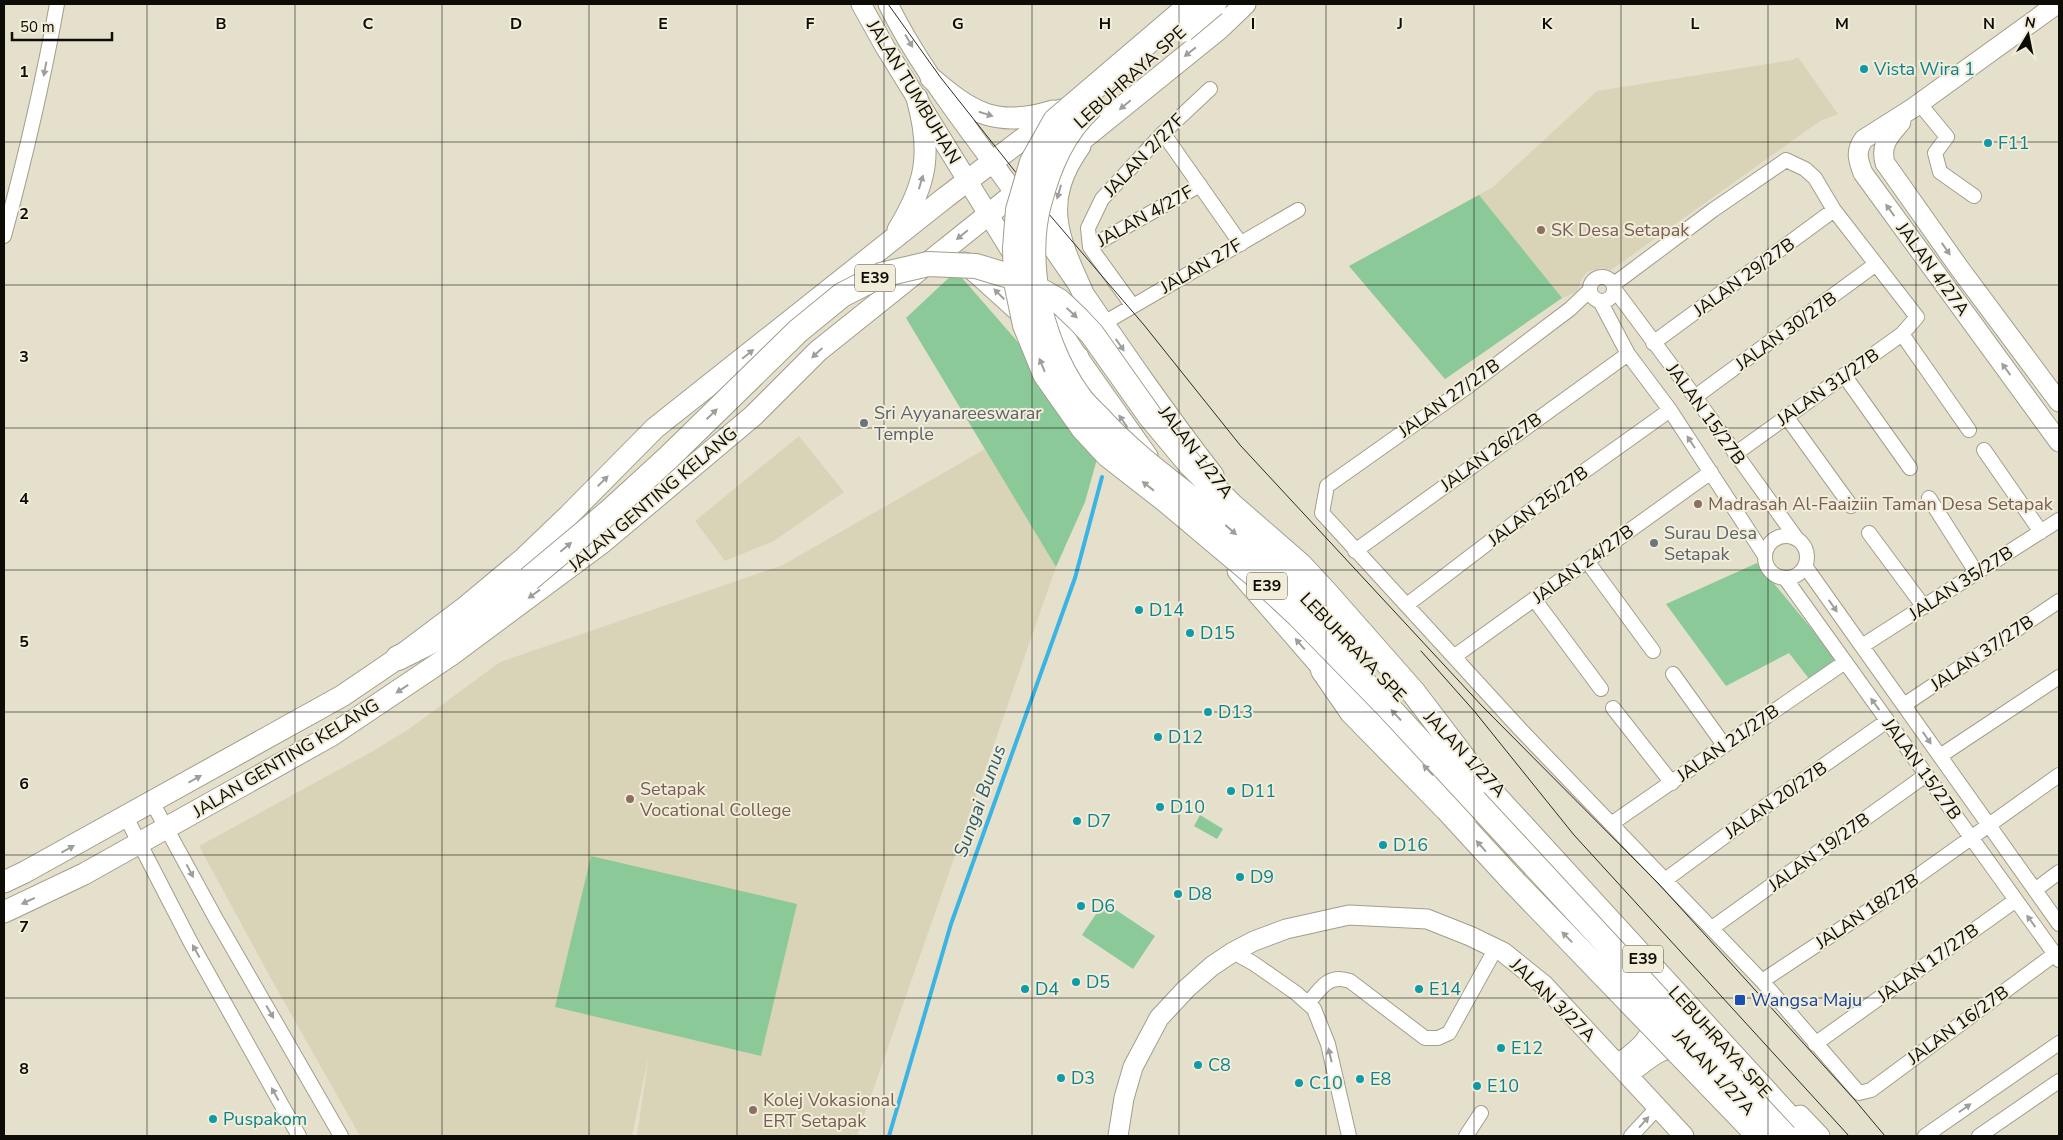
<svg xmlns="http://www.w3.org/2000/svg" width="2063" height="1140" viewBox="0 0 2063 1140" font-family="'Nunito Sans',sans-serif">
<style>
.built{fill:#d9d4b8}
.green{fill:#8cc999}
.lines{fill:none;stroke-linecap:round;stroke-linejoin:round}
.stream{stroke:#3bb4e3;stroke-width:4}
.street-casing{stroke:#a29e8b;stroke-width:16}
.secondary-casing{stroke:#a29e8b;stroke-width:21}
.primary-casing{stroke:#a29e8b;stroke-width:23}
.highway-casing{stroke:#a29e8b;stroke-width:26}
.street{stroke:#fff;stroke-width:14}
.secondary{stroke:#fff;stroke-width:19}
.primary{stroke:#fff;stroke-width:21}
.highway{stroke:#fff;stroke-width:24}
.tram{stroke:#2d2c24;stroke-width:1}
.highway-bridge-casing{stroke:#a29e8b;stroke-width:26;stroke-linecap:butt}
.highway-bridge{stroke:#fff;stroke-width:24}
.oneway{fill:#9e9e9b}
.grid{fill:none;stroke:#0d0c06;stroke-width:1;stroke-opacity:0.55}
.culture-dot{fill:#0f9aa8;stroke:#f1edd9;stroke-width:2}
.education-dot{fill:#8d6e63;stroke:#f1edd9;stroke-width:2}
.worship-dot{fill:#6b7280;stroke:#f1edd9;stroke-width:2}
.transit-dot{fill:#1a4fb4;stroke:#f1edd9;stroke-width:2}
.labels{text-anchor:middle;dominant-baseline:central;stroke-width:4;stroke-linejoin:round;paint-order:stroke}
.shield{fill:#f1edd9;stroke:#515045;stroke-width:1}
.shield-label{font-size:16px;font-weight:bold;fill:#0d0c06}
.culture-label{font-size:18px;fill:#0d838f;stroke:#f1edd9;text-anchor:start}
.street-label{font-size:18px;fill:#0d0c06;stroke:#f1edd9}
.education-label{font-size:18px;fill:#785e54;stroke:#f1edd9;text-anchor:start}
.worship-label{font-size:18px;fill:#5b616d;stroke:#f1edd9;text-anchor:start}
.transit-label{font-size:18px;fill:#164399;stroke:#f1edd9;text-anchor:start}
.water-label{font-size:19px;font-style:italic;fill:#2a5a6e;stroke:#f1edd9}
.grid-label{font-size:16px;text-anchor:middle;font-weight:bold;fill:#0d0c06;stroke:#f1edd9;stroke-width:4;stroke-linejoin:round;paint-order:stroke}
</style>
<rect width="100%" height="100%" fill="#e4e0cc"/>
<path class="built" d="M1798 57 1838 114 1820 121 1611 270 1601 268 1587 272 1582 278 1577 292 1562 298 1445 379 1349 266 1493 187 1597 91 1792 60Z
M799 436 844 492 774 541 725 561 695 521Z
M985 449 1056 567 857 1136H637L649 1054 632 1136H360L269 975 199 846 373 751 409 729 500 662 783 565Z"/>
<path class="green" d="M1479 195 1562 298 1445 379 1349 266Z
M956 271 1017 341 1097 459 1085 502 1056 567 906 318Z
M1757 563 1839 662 1810 680 1789 653 1726 686 1666 604Z
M1200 815 1223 829 1217 839 1194 826Z
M591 856 797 904 761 1056 555 1007Z
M1104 902 1155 936 1133 969 1082 935Z"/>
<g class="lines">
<path class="stream" d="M889 1136 951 924 1075 578 1102 477"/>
<defs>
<path id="street" d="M1919 103 1947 137 1935 153 1940 172 1974 196
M1163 133 1241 244
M4 236C25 159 43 82 57 4
M1090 247 1200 185
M1590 289a12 12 0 1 1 24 0a12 12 0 1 1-24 0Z
M1614 284 1713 210 1786 160 1805 169 1815 178 1834 210 1917 317 1902 334 1735 454
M1590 290 1570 309 1467 387 1327 486 1322 513 1520 729 1762 981 1859 1093 1871 1090 2055 954
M1615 290 1695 397 1797 539
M1600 301 1628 354 1670 410 1765 556
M1132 305 1090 247 1088 228 1102 199 1163 133 1210 89
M1104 323 1298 210
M1902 334 1969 430
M1653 343 1834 210
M1844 375 1910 468
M1695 397 1876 264
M1786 416 1851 506
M1984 450 2041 532
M1929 498 1976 572
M1869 533 1924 607
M1765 557a21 21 0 1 1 42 0a21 21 0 1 1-42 0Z
M1355 551 1628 354
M1587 561 1653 651
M1805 566 2059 924
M1785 578 2059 960
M1534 599 1601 689
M1408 604 1551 495 1670 410
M1862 646 2059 520
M1455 656 1711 472
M1673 674 1724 745
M1904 705 2059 601
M1613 708 1672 783
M1940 756 2059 677
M152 802 216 919 341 1136
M126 817 191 943 299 1136
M1611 824 1845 662
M1665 880 1770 803 1887 721
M2035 890 2059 872
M1712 928 1926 775
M1233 952 1253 963 1296 993 1314 1009 1328 1044 1349 1136
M1762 981 1877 905 2059 775
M1308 1003C1321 989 1328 973 1350 981L1425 1038H1438L1449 1033 1496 948
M1815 1044 2016 900
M1466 1136 1481 1113
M1631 1136 1658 1107
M1925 1136 2059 1043
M1979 1136 2059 1081"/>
<path id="secondary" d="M861 4 885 47 1017 261
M888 4C922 73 972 132 1016 195 1082 289 1144 385 1214 475
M2057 4 1913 108 1864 139C1855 151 1858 160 1863 173L2059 442
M1901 122C1889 136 1880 145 1885 163L1960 269 2059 402
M1044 304 1078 357 1148 456
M1237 571 1323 670 1367 710 1471 813
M1618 1064C1635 1051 1657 1038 1651 1012
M1628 1075C1646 1062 1662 1044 1686 1048
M1800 1115 1820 1136
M1118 1136 1124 1098 1133 1067 1159 1018 1186 989 1212 966 1233 952 1254 941 1286 929 1349 915 1427 919 1470 936 1503 952 1544 985 1684 1136"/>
<path id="primary" d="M931 78C973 114 997 128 1053 111
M1080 146C1041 201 1057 236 1082 291
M898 230C927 183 932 152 917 98
M965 263C1003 294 1035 331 1078 357
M4 882 25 872 342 696 398 658 463 609 523 559 569 515 655 428 946 197 1061 110
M4 912 84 874 332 735 451 655 603 542 753 416 818 351 1089 134 1220 28 1245 4"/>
<path id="highway" d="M398 658 452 631 486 610 529 579
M1323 670 1352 712 1447 809 1514 882
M1481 781 1806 1136"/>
</defs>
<use href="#street" class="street-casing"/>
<use href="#secondary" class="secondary-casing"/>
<use href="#primary" class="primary-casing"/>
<use href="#highway" class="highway-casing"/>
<use href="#street" class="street"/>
<use href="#secondary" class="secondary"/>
<use href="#primary" class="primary"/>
<use href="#highway" class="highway"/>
<path class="tram" d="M888 4 941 78 1048 213 1144 325 1240 445 1483 707 1658 883 1854 1099 1885 1136
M1421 651 1475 712 1574 835 1849 1136"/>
<defs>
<path id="highway-bridge" d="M1192 4 1055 121 1032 162 1018 210 1015 248 1016 282 1025 325 1045 374 1083 428 1108 455 1167 501 1255 575 1298 615 1388 707 1785 1136
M1183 30 1214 4
M1092 106C1063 132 1049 166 1039 204 1031 234 1032 263 1037 294 1043 328 1057 366 1078 395 1083 403 1091 410 1098 417 1135 458 1182 490 1225 525 1271 563 1312 605 1355 646
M529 579 609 512 669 457 798 331 842 295 881 275 928 264 976 266 1022 280 1059 301 1078 319 1092 334 1150 416 1190 464 1231 505 1300 565 1326 593 1414 693 1481 781
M1514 882 1759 1136"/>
</defs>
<use href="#highway-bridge" class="highway-bridge-casing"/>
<use href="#highway-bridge" class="highway-bridge"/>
</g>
<defs><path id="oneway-solid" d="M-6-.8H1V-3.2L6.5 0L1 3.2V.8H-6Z" transform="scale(1.25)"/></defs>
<g class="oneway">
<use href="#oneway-solid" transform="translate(909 41) rotate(59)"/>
<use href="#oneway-solid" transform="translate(1190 52) rotate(142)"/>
<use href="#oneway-solid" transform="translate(45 69) rotate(101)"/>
<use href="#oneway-solid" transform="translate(1125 105) rotate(140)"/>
<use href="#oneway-solid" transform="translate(986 114) rotate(17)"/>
<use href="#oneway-solid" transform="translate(921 182) rotate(-73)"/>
<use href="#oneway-solid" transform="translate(1059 192) rotate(106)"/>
<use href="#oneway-solid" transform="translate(1890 210) rotate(-126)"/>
<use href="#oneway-solid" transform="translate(962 235) rotate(141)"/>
<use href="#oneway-solid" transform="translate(1946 249) rotate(55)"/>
<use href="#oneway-solid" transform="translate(999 294) rotate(-135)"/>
<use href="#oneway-solid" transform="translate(1072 313) rotate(43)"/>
<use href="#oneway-solid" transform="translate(1120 345) rotate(55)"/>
<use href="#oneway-solid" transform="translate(817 353) rotate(137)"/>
<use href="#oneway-solid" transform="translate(748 354) rotate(-39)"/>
<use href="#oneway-solid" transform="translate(1042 365) rotate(-112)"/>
<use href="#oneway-solid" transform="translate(2006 369) rotate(-126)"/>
<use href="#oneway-solid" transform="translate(712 414) rotate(-44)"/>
<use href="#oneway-solid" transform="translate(1123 421) rotate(-125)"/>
<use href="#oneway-solid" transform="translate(1691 442) rotate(-123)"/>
<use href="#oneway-solid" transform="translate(603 481) rotate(-45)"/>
<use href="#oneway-solid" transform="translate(1148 486) rotate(-142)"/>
<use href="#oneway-solid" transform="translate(1231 530) rotate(41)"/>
<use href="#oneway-solid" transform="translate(566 547) rotate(-40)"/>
<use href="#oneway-solid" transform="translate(534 594) rotate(144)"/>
<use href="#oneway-solid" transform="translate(1833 606) rotate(55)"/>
<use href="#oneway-solid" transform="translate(1300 644) rotate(-131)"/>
<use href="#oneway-solid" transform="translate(402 689) rotate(146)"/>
<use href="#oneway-solid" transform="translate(1875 704) rotate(-126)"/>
<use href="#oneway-solid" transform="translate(1396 715) rotate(-133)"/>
<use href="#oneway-solid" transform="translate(1927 738) rotate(55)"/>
<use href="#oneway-solid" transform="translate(1428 770) rotate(-135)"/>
<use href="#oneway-solid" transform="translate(195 779) rotate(-29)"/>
<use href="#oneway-solid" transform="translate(1481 846) rotate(-132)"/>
<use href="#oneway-solid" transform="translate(68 849) rotate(-29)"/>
<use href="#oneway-solid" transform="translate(190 871) rotate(62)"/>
<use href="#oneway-solid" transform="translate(28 901) rotate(155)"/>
<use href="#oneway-solid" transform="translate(2031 921) rotate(-126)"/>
<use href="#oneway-solid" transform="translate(1567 937) rotate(-134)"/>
<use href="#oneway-solid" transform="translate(196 951) rotate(-119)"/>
<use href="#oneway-solid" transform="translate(270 1012) rotate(60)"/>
<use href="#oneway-solid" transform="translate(1330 1055) rotate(-103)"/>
<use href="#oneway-solid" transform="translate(275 1094) rotate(-119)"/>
<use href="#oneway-solid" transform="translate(1965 1108) rotate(-35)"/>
<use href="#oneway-solid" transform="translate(1644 1122) rotate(-48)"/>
</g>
<path class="grid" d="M147 4V1136M295 4V1136M442 4V1136M589 4V1136M737 4V1136M884 4V1136M1032 4V1136M1179 4V1136M1326 4V1136M1474 4V1136M1621 4V1136M1768 4V1136M1916 4V1136M4 142H2059M4 285H2059M4 428H2059M4 570H2059M4 712H2059M4 855H2059M4 998H2059"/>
<g class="culture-dot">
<circle cx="1864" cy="69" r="5"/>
<circle cx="1988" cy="143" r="5"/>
<circle cx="1139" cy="610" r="5"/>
<circle cx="1190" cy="633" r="5"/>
<circle cx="1208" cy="712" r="5"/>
<circle cx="1158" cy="737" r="5"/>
<circle cx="1231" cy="791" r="5"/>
<circle cx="1160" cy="807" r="5"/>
<circle cx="1077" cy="821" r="5"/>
<circle cx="1383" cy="845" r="5"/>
<circle cx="1240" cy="877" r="5"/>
<circle cx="1178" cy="894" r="5"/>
<circle cx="1081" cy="906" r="5"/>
<circle cx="1076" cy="982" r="5"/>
<circle cx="1025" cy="989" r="5"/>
<circle cx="1419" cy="989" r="5"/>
<circle cx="1501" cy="1048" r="5"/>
<circle cx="1198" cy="1065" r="5"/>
<circle cx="1061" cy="1078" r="5"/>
<circle cx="1360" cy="1079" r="5"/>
<circle cx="1299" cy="1083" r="5"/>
<circle cx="1477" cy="1086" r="5"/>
<circle cx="213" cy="1119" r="5"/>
</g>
<g class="education-dot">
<circle cx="1541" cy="230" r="5"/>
<circle cx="1698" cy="504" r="5"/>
<circle cx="630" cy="799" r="5"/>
<circle cx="753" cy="1110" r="5"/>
</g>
<g class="worship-dot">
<circle cx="864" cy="423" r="5"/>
<circle cx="1654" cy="543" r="5"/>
</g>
<rect class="transit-dot" x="1734" y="994" width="12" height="12" rx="2.5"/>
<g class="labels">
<g class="shield">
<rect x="855" y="264.5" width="40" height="27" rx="4"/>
<rect x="1247" y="572.5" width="40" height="27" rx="4"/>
<rect x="1623" y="945.5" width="40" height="27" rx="4"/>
</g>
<g class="shield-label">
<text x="875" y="278">E39</text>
<text x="1267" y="586">E39</text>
<text x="1643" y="959">E39</text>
</g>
<g class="culture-label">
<text x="1874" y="69">Vista Wira 1</text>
<text x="1998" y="143">F11</text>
<text x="1149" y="610">D14</text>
<text x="1200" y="633">D15</text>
<text x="1218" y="712">D13</text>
<text x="1168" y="737">D12</text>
<text x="1241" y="791">D11</text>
<text x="1170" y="807">D10</text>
<text x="1087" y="821">D7</text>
<text x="1393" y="845">D16</text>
<text x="1250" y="877">D9</text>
<text x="1188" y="894">D8</text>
<text x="1091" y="906">D6</text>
<text x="1086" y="982">D5</text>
<text x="1035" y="989">D4</text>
<text x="1429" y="989">E14</text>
<text x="1511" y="1048">E12</text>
<text x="1208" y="1065">C8</text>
<text x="1071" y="1078">D3</text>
<text x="1370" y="1079">E8</text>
<text x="1309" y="1083">C10</text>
<text x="1487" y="1086">E10</text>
<text x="223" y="1119">Puspakom</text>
</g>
<g class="street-label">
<text transform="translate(1130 77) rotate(-42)">LEBUHRAYA SPE</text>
<text transform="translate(914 92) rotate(59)">JALAN TUMBUHAN</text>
<text transform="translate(1144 155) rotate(-46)">JALAN 2/27F</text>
<text transform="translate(1145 216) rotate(-29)">JALAN 4/27F</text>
<text transform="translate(1201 266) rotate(-30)">JALAN 27F</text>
<text transform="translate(1933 269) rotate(54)">JALAN 4/27A</text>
<text transform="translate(1744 277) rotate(-36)">JALAN 29/27B</text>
<text transform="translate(1786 331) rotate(-36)">JALAN 30/27B</text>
<text transform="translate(1828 387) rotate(-35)">JALAN 31/27B</text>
<text transform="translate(1449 398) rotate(-36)">JALAN 27/27B</text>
<text transform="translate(1706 414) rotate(54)">JALAN 15/27B</text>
<text transform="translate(1196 452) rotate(53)">JALAN 1/27A</text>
<text transform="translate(1491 452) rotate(-36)">JALAN 26/27B</text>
<text transform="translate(653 499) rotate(-40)">JALAN GENTING KELANG</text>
<text transform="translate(1538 506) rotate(-37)">JALAN 25/27B</text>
<text transform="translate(1583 564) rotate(-36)">JALAN 24/27B</text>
<text transform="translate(1961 583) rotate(-33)">JALAN 35/27B</text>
<text transform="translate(1353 647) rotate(46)">LEBUHRAYA SPE</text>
<text transform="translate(1982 653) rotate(-34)">JALAN 37/27B</text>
<text transform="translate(1728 743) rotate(-35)">JALAN 21/27B</text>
<text transform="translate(1465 754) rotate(47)">JALAN 1/27A</text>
<text transform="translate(286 758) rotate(-31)">JALAN GENTING KELANG</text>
<text transform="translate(1922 769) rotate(54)">JALAN 15/27B</text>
<text transform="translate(1776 800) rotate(-35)">JALAN 20/27B</text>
<text transform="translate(1819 852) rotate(-36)">JALAN 19/27B</text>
<text transform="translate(1867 911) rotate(-34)">JALAN 18/27B</text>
<text transform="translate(1928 963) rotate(-36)">JALAN 17/27B</text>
<text transform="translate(1553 1000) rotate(44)">JALAN 3/27A</text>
<text transform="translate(1958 1025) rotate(-36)">JALAN 16/27B</text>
<text transform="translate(1720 1042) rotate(48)">LEBUHRAYA SPE</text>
<text transform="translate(1714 1072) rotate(47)">JALAN 1/27A</text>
</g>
<g class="education-label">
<text x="1551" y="230">SK Desa Setapak</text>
<text x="1708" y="504">Madrasah Al-Faaiziin Taman Desa Setapak</text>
<text x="640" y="789">Setapak<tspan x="640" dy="21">Vocational College</tspan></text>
<text x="763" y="1100">Kolej Vokasional<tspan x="763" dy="21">ERT Setapak</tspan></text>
</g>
<g class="worship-label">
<text x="874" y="413">Sri Ayyanareeswarar<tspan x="874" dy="21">Temple</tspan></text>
<text x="1664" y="533">Surau Desa<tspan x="1664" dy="21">Setapak</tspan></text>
</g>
<g class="transit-label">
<text x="1751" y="1000">Wangsa Maju</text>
</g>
<g class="water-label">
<text transform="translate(980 801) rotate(-70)">Sungai Bunus</text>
</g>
</g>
<g class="grid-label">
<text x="221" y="29">B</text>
<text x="368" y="29">C</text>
<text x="516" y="29">D</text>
<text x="663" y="29">E</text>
<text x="810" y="29">F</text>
<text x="958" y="29">G</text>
<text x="1105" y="29">H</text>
<text x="1253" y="29">I</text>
<text x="1400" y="29">J</text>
<text x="1547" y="29">K</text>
<text x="1695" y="29">L</text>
<text x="1842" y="29">M</text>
<text x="1989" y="29">N</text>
<text x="24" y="77">1</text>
<text x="24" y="219">2</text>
<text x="24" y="362">3</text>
<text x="24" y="504">4</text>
<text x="24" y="647">5</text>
<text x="24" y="789">6</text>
<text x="24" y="932">7</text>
<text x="24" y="1074">8</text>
</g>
<rect width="2063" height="1140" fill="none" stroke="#0d0c06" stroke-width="10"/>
<g transform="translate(2028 35) rotate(10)" stroke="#f1edd9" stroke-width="4" paint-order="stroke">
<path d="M0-4L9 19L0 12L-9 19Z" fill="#0d0c06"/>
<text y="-8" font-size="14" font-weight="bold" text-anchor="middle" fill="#0d0c06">N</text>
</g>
<path d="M12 32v8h100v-8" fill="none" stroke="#0d0c06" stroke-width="2.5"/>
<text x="20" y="32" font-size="15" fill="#0d0c06" stroke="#f1edd9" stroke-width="4" paint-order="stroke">50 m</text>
</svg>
